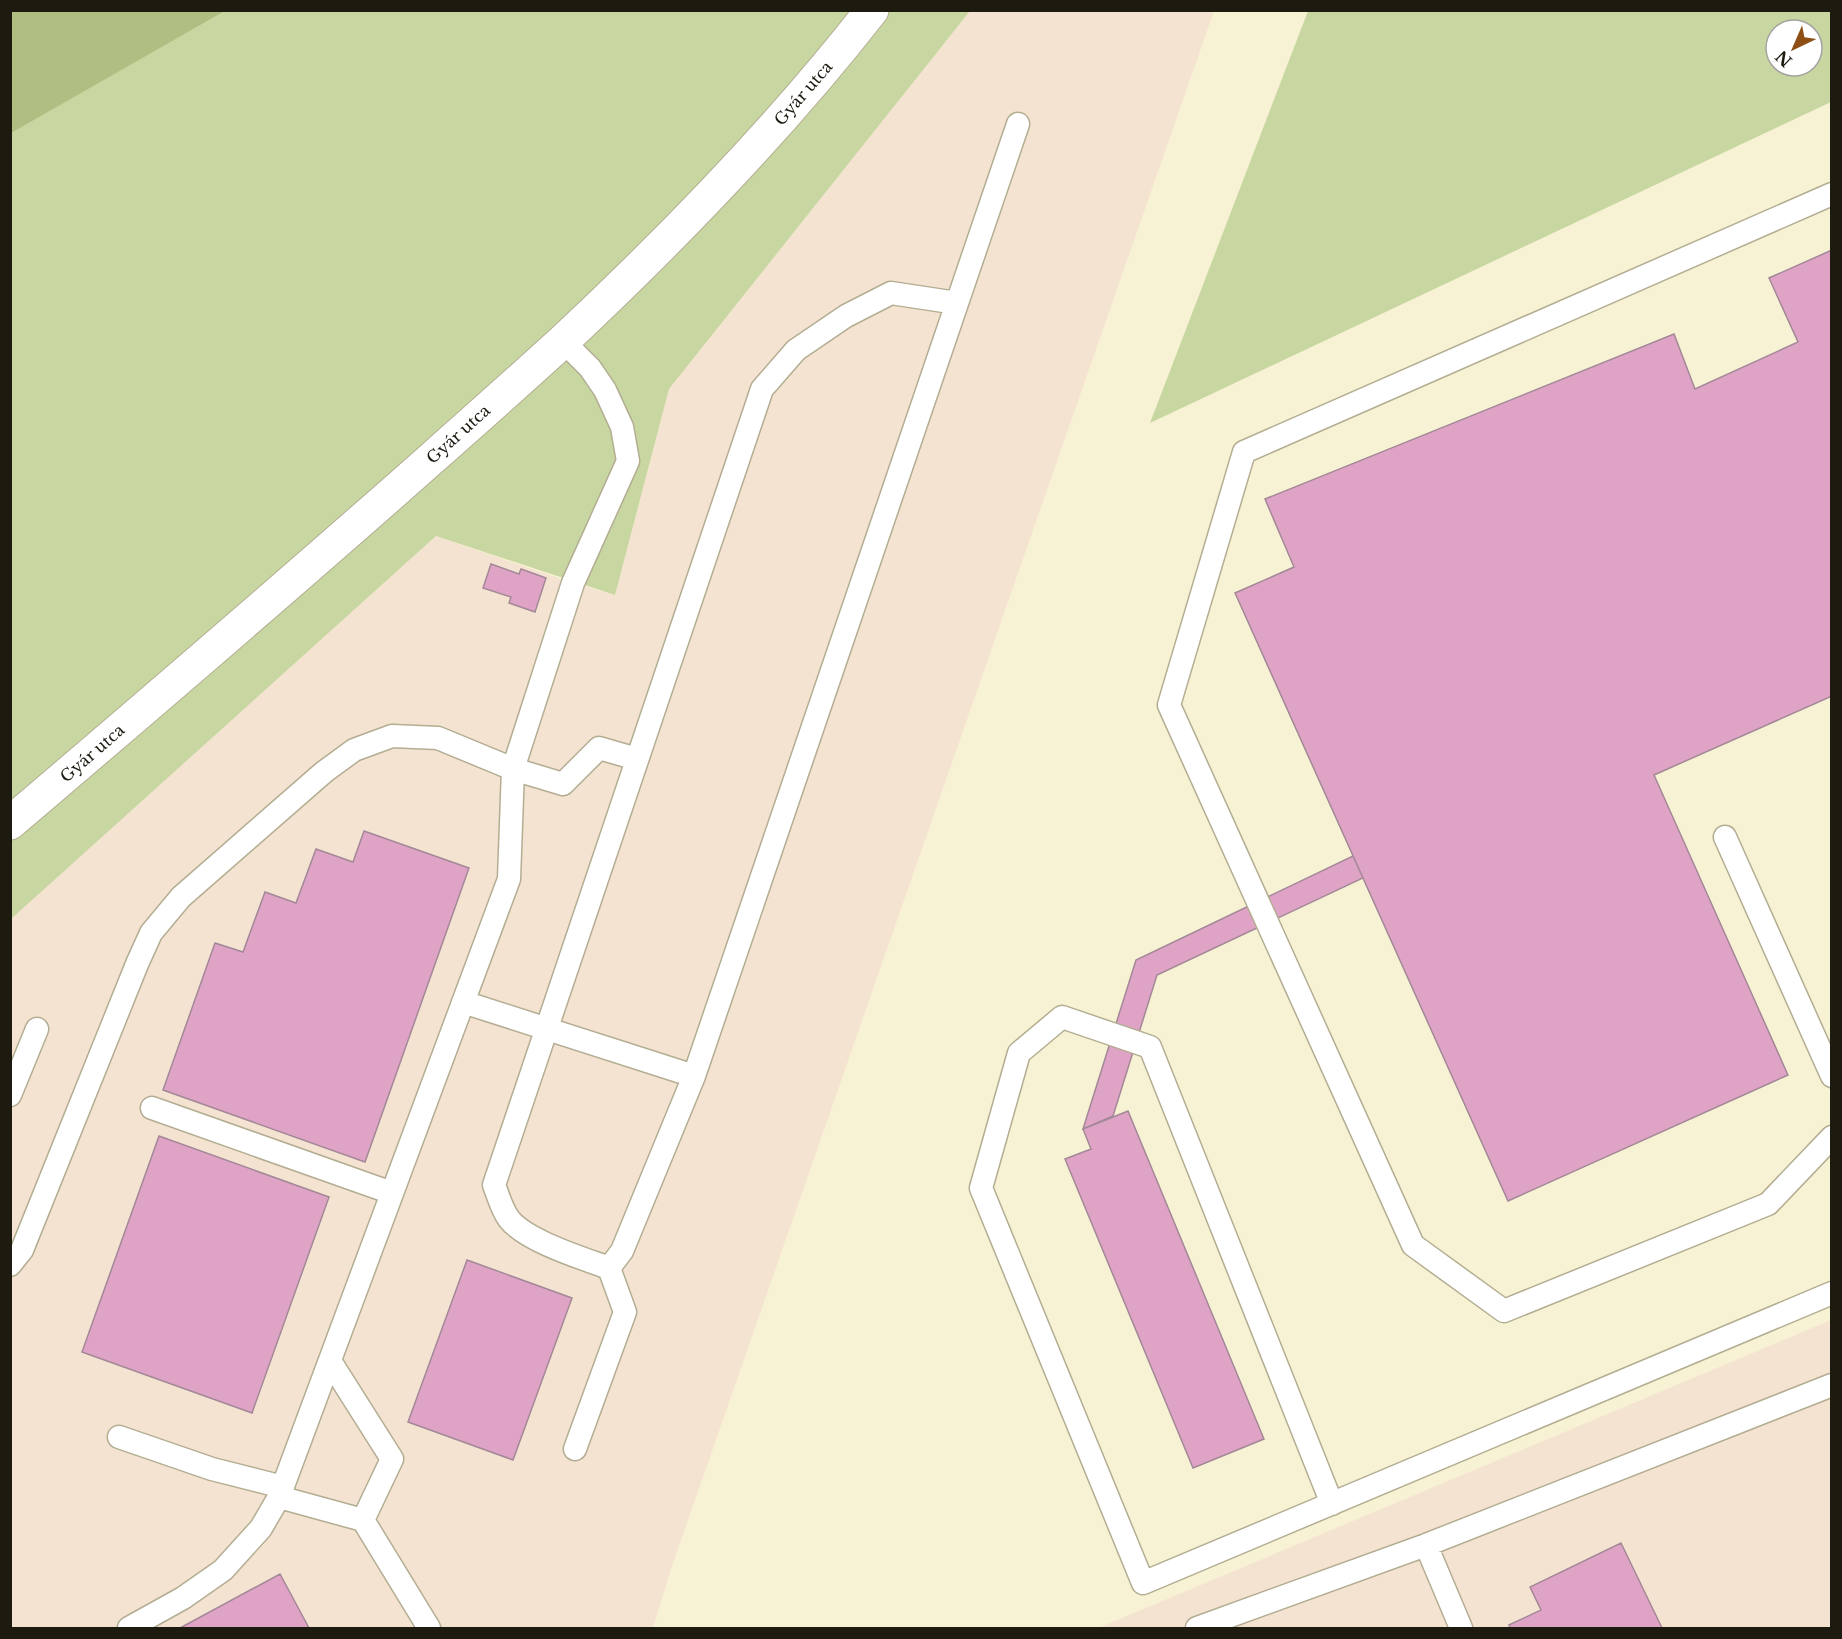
<svg xmlns="http://www.w3.org/2000/svg" width="1842" height="1639" viewBox="0 0 1842 1639" font-family="'Libre Baskerville',serif">
<style>
.industrial{fill:#f5e3d2}
.green{fill:#c8d7a2;fill-rule:evenodd}
.forest{fill:#afbf82}
.building{fill:#dfa3c6;stroke:#a38897;stroke-width:1.5}
.lines{fill:none;stroke-linecap:round;stroke-linejoin:round}
.service-casing{stroke:#b3ad92;stroke-width:25}
.secondary-casing{stroke:#b3ad92;stroke-width:35}
.service{stroke:#fff;stroke-width:22}
.secondary{stroke:#fff;stroke-width:33}
.labels{text-anchor:middle;dominant-baseline:central;stroke-width:4.5;stroke-linejoin:round;paint-order:stroke}
.street-label{font-size:16px;fill:#1d1a10;stroke:#fff}
</style>
<rect width="100%" height="100%" fill="#f8f2d4"/>
<path class="industrial" d="M970 11H1214L671 1569 653 1628H11L10 919 436 536 573 583 615 595 669 389Z
M1831 1320V1628H1098Z"/>
<path class="green" d="M225 11H970L669 389 615 595 436 536 11 919 10 133Z
M1308 11H1831V102L1150 423ZM1776 30H1812V66H1776Z"/>
<path class="forest" d="M11 10H225V11L11 133Z"/>
<path class="building" d="M1832 250V696L1654 775 1788 1075 1508 1201 1235 593 1294 567 1265 499 1674 334 1695 389 1798 342 1769 278Z
M491 564 519 574 521 569 546 578 535 612 509 603 511 597 483 588Z
M364 831 469 868 365 1162 163 1090 215 943 243 952 265 892 296 903 316 849 353 862Z
M1353 856 1363 878 1157 975 1113 1116 1083 1129 1136 960Z
M1128 1111 1264 1439 1193 1468 1065 1159 1091 1149 1083 1129Z
M159 1136 329 1197 252 1413 82 1352Z
M467 1260 572 1298 513 1460 408 1422Z
M1621 1543 1662 1628H1510L1509 1625 1541 1610 1530 1587Z
M280 1574 309 1628H180Z"/>
<g class="lines">
<defs>
<path id="service" d="M1832 194 1244 452 1169 705 1413 1245 1504 1311 1768 1204 1832 1137
M1725 837 1832 1076
M463 1002 694 1076 1018 124
M694 1076 622 1251 609 1268C582 1258 526 1241 509 1219 502 1210 498 1195 494 1185L762 389 796 350 846 316 891 293 957 303
M10 1095 37 1029
M152 1108 392 1193
M10 1265 22 1250 137 964 151 933 181 897 324 772 354 750 392 736 438 738 513 769 563 784 599 748 637 759
M330 1361 392 1459 363 1520 429 1628
M119 1437 212 1469 283 1487
M575 1449 625 1312 609 1268
M279 1497 363 1520
M1332 1504 1150 1047 1062 1017 1019 1053 981 1188 1143 1583 1832 1293
M1426 1545 1461 1628
M129 1628 183 1598 223 1570 261 1528 279 1497 509 879 513 769 573 583 628 461 622 427 605 390 590 368 563 341
M1197 1628 1426 1545 1832 1385"/>
<path id="secondary" d="M10 823C151 703 291 583 430 460 474 421 519 381 563 341 673 238 779 129 872 10"/>
</defs>
<use href="#service" class="service-casing"/>
<use href="#secondary" class="secondary-casing"/>
<use href="#service" class="service"/>
<use href="#secondary" class="secondary"/>
</g>
<g class="labels">
<g class="street-label">
<text transform="translate(803 93) rotate(-49)">Gyár utca</text>
<text transform="translate(458 434) rotate(-42)">Gyár utca</text>
<text transform="translate(92 753) rotate(-41)">Gyár utca</text>
</g>
</g>
<rect width="1842" height="1639" fill="none" stroke="#1d1a10" stroke-width="24"/>
<g transform="translate(1794 48) rotate(224)"><circle r="28" fill="#ffffff" stroke="#a5a39f" stroke-width="1.5"/>
<path d="M0-4.5L10 22L0 15L-10 22Z" fill="#8e4f15"/>
<text y="-9" font-size="16" font-weight="bold" text-anchor="middle" fill="#1d1a10">N</text>
</g>
</svg>
